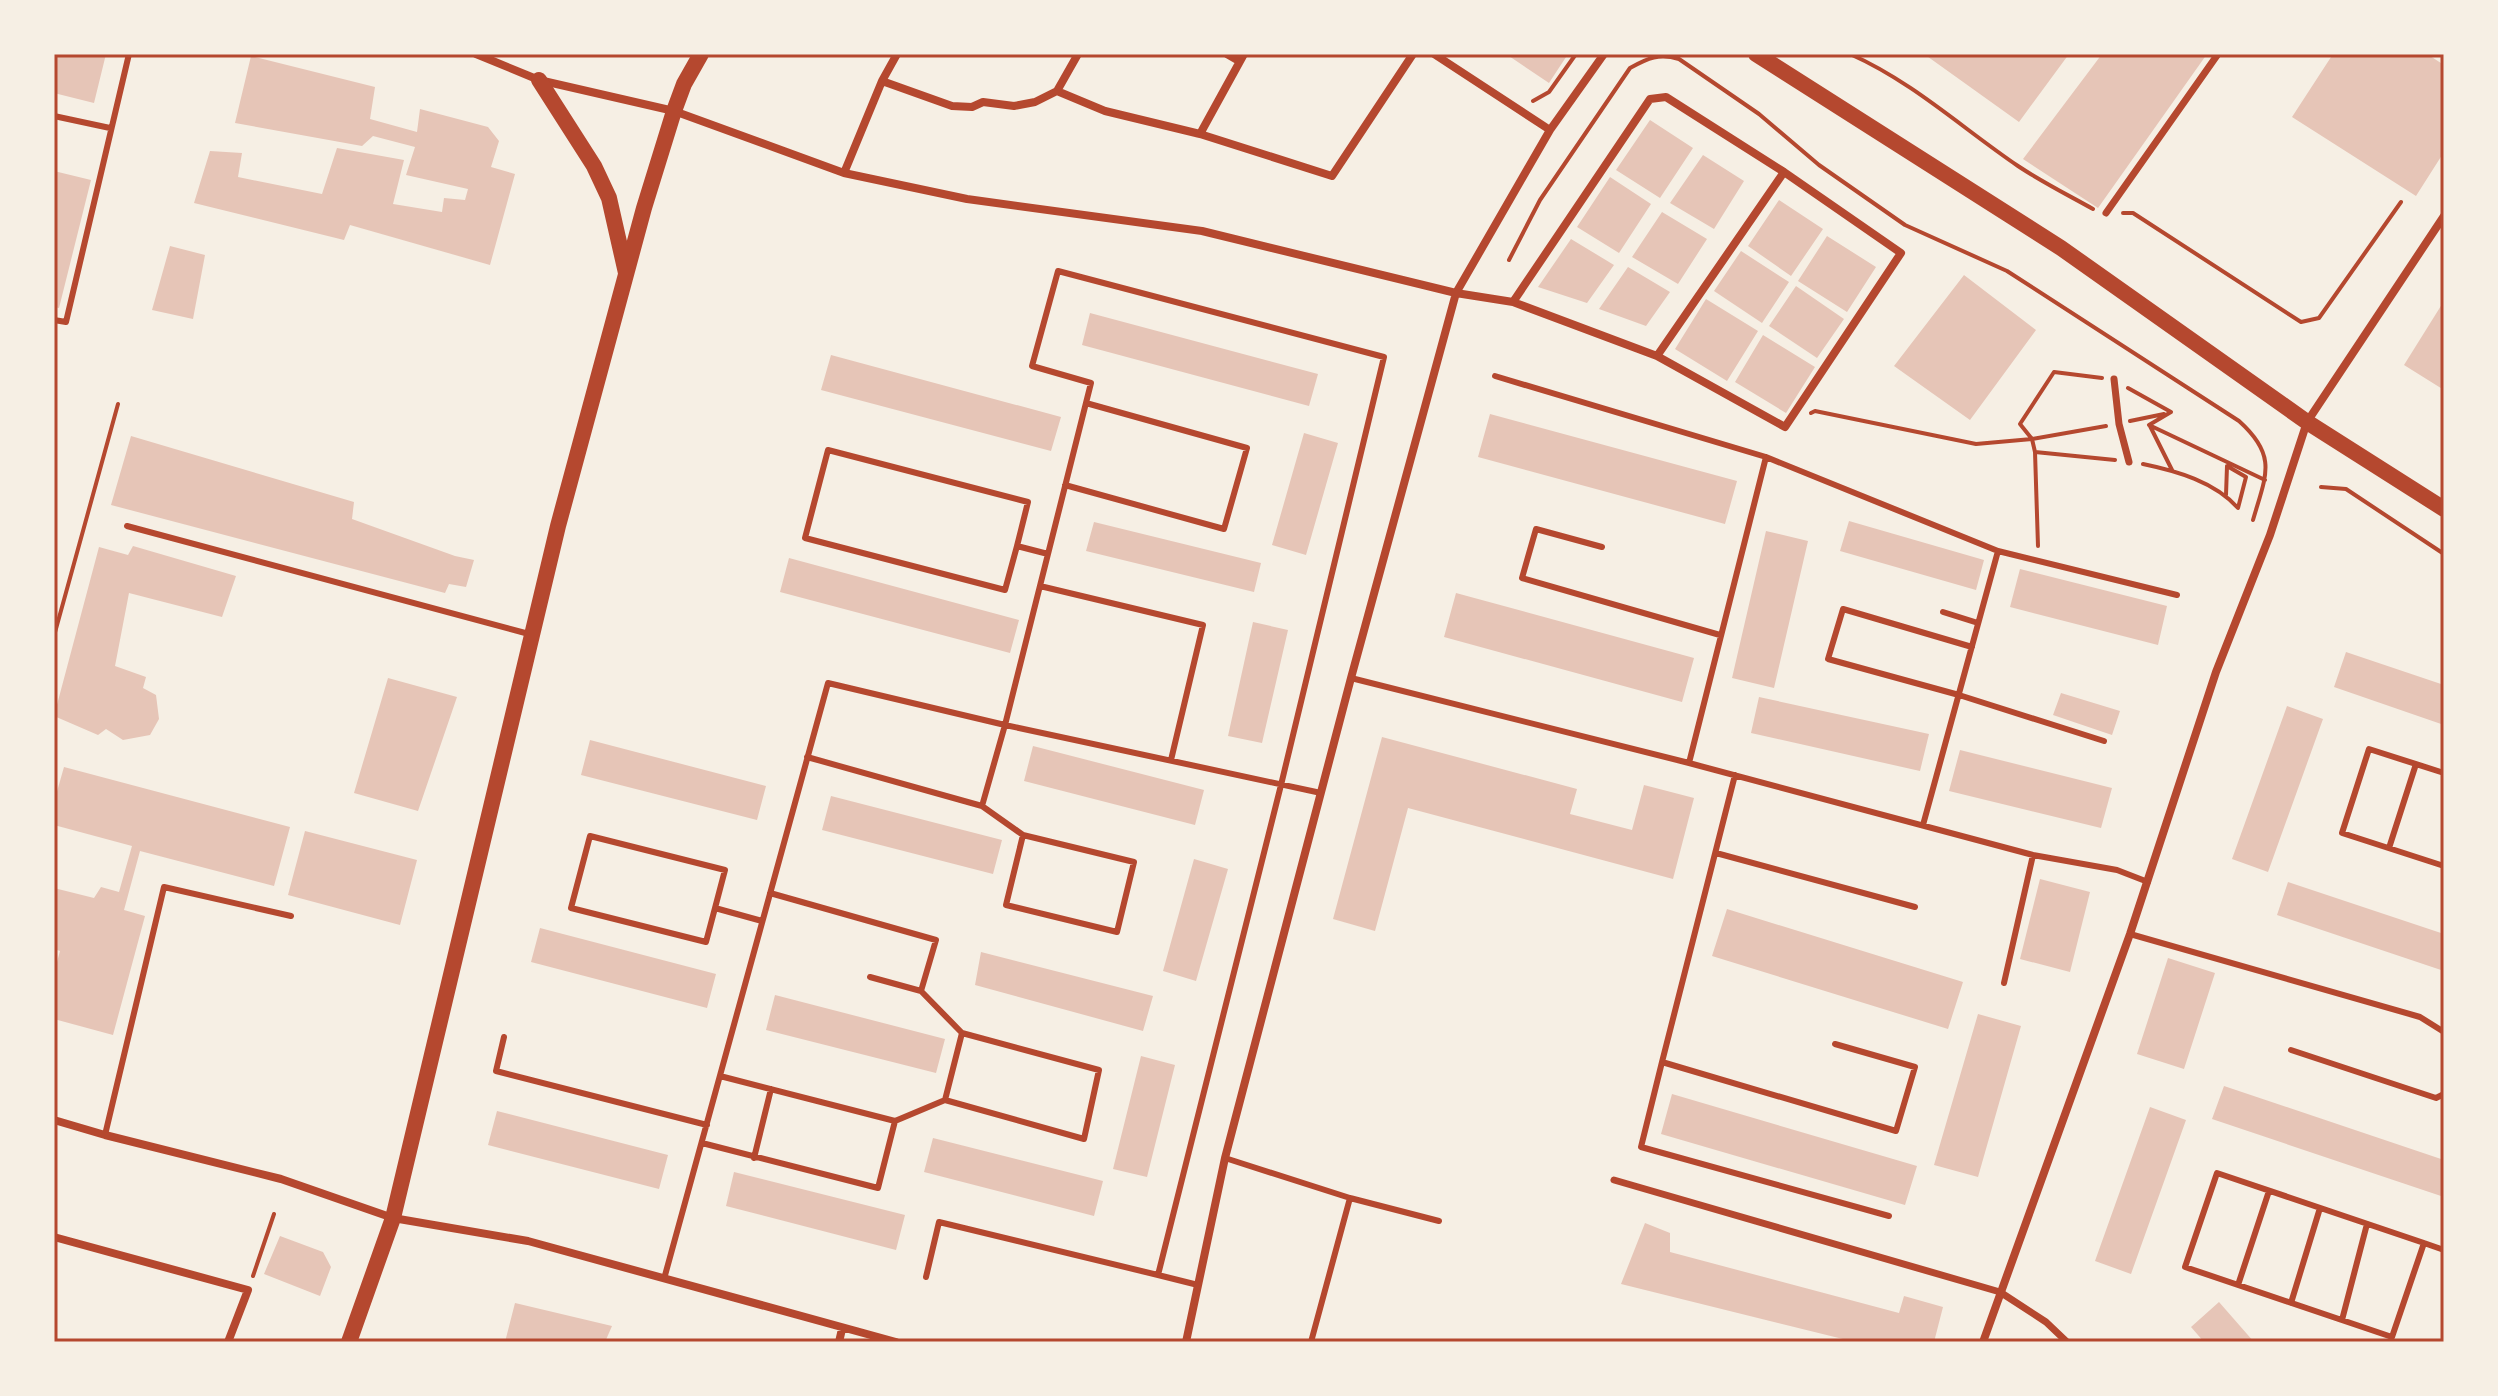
<svg xmlns="http://www.w3.org/2000/svg" width="2498" height="1396" viewBox="0 0 2498 1396" font-family="'Archivo Narrow',sans-serif">
<style>
.building{fill:#e6c5b7}
.lines{fill:none;stroke-linecap:round;stroke-linejoin:round}
.path{stroke:#b5482f;stroke-width:4}
.service{stroke:#b5482f;stroke-width:6}
.pedestrian{stroke:#b5482f;stroke-width:7}
.minor{stroke:#b5482f;stroke-width:8}
.secondary{stroke:#b5482f;stroke-width:16}
.neatline{fill:none;stroke:#b5482f;stroke-width:3}
</style>
<rect width="100%" height="100%" fill="#f6efe4"/>
<path class="building" d="M54 54H106L94 103 54 93Z
M1506 54H1568L1549 83Z
M1924 54H2069L2019 122Z
M2102 54H2207L2098 208 2023 159Z
M2333 54H2427L2444 65V152L2416 196 2292 117Z
M251 56 375 87 370 119 417 132 420 109 488 127 499 141 491 167 515 174 490 265 350 225 344 240 194 203 210 151 242 153 238 177 322 194 337 148 404 160 393 204 442 212 444 198 465 200 468 189 406 175 415 147 373 136 362 146 235 123Z
M1650 120 1693 148 1660 198 1616 170Z
M1703 155 1744 181 1714 229 1670 203Z
M54 171 91 180 59 308 54 307Z
M1610 177 1651 204 1619 253 1577 227Z
M1779 200 1823 229 1791 276 1748 246Z
M1662 212 1707 239 1678 284 1632 257Z
M1827 236 1876 267 1847 312 1798 281Z
M1571 239 1614 265 1587 303 1538 287Z
M170 246 205 255 193 319 152 310Z
M1741 251 1789 282 1762 323 1714 291Z
M1628 267 1670 292 1646 326 1599 309Z
M1964 275 2036 330 1970 420 1894 366Z
M1796 286 1844 319 1817 358 1769 326Z
M1706 299 1758 331 1727 381 1675 349Z
M2444 301V390L2404 365Z
M1090 313 1318 374 1309 406 1082 345Z
M1763 335 1815 367 1786 413 1735 382Z
M831 355 1061 417 1051 451 821 390Z
M1490 414 1737 481 1725 524 1478 457Z
M1304 433 1338 443 1306 555 1272 545Z
M131 436 354 502 352 519 455 556 474 560 466 587 449 584 445 593 111 505Z
M1849 521 1984 560 1976 590 1840 551Z
M1094 522 1261 563 1254 592 1086 551Z
M1766 531 1808 541 1774 688 1732 678Z
M133 546 236 576 222 617 129 593 115 666 146 677 143 688 156 695 159 719 150 735 123 740 106 729 98 735 54 716 99 547 128 555Z
M789 558 1019 620 1010 653 780 592Z
M2020 569 2167 606 2158 645 2010 607Z
M1456 593 1694 658 1682 702 1444 637Z
M1253 622 1288 630 1262 743 1228 736Z
M2346 652 2444 685V725L2334 687Z
M388 678 457 697 418 811 354 793Z
M2061 693 2120 711 2112 735 2053 715Z
M1759 697 1929 734 1920 771 1751 733Z
M2287 706 2323 719 2268 872 2232 859Z
M1382 737 1577 789 1570 814 1632 830 1644 785 1694 798 1673 879 1408 808 1375 931 1333 919Z
M590 740 766 786 757 820 581 775Z
M1033 746 1204 790 1195 825 1024 781Z
M1960 750 2112 788 2101 828 1949 791Z
M64 767 290 827 274 886 140 851 124 910 145 916 113 1035 54 1019V973L60 951 54 949V888L94 898 101 887 119 892 132 846 54 825V802Z
M831 796 1002 840 993 874 822 830Z
M305 831 417 860 400 925 288 895Z
M1194 859 1228 869 1196 981 1163 971Z
M2040 879 2090 892 2070 972 2020 959Z
M2288 882 2444 934V971L2277 915Z
M1727 909 1963 982 1948 1029 1712 956Z
M540 928 716 974 707 1008 531 962Z
M981 952 1153 996 1143 1031 975 985Z
M2168 958 2215 973 2184 1069 2137 1054Z
M775 995 945 1039 936 1073 766 1030Z
M1978 1014 2021 1026 1978 1177 1934 1165Z
M1141 1056 1175 1065 1147 1177 1113 1169Z
M2224 1086 2444 1160V1197L2212 1119Z
M1672 1094 1917 1166 1905 1205 1661 1134Z
M2150 1107 2186 1120 2131 1274 2095 1261Z
M497 1111 668 1155 659 1189 488 1145Z
M933 1138 1103 1181 1094 1216 924 1172Z
M734 1172 905 1215 896 1250 726 1206Z
M1645 1223 1670 1233V1252L1899 1313 1904 1296 1943 1307 1934 1342H1855L1621 1284Z
M280 1236 323 1252 331 1267 320 1296 264 1274Z
M2219 1302 2254 1342H2204L2191 1327Z
M515 1303 612 1326 605 1342H505Z"/>
<g class="lines">
<path class="path" d="M1850 54C1913 82 1962 128 2018 166 2042 182 2068 195 2093 209
M1533 101 1549 92 1576 54
M2123 213H2133L2301 322 2319 318 2401 202
M1509 260 1540 200 1630 68C1648 58 1659 53 1679 59L1759 114 1819 165 1905 225 2007 271 2239 421C2278 456 2266 475 2253 520
M2102 378 2054 372 2020 424 2032 439 2035 452 2115 460
M2128 388 2171 412 2149 425 2265 480
M1811 413 1815 411 1976 444 2032 439 2106 426
M2130 421 2164 414
M2150 426 2172 470
M2035 452 2038 546
M2143 464C2177 471 2215 482 2238 508L2246 477 2227 466 2226 495
M2321 487 2346 489 2444 554
M54 636 118 404
M253 1276 274 1214"/>
<path class="service" d="M54 116 110 128
M54 320 66 322 129 54
M1495 376 1766 457 1998 551 1923 825
M1065 485 1224 529 1247 448 1086 403
M127 526 529 634
M1017 546 1028 502 828 450 805 538 1005 590 1017 546 1048 554
M1602 547 1536 529 1522 578 1720 635
M1998 551 2177 595
M1040 586 1203 625 1171 760
M1943 612 1978 623
M1972 647 1843 609 1828 659 1959 695 2104 741
M1351 678 1689 763 2033 855 2117 870 2148 882
M807 757 982 806 1005 725 1321 793
M1689 763 1766 457
M2444 773 2369 749 2342 833 2444 866
M1735 775 1662 1062 1896 1131 1915 1067 1835 1044
M982 806 1023 835 1006 905 1117 932 1134 862 1023 835
M2389 848 2416 764
M1716 853 1915 907
M770 893 936 940 921 991 962 1033 1099 1070 1084 1139 945 1100 895 1121
M715 908 706 942 571 908 590 836 725 870 715 908 762 921
M2130 934 2420 1017 2444 1032
M870 977 921 991
M2004 983 2033 855
M504 1037 496 1071 707 1125
M2291 1050 2436 1098 2444 1094
M1662 1062 1641 1147 1889 1216
M945 1100 962 1033
M105 1135 164 887 291 916
M702 1143 878 1188 895 1121 720 1076
M754 1158 771 1089
M1225 1158 1350 1198 1439 1221
M2424 1243 2392 1337 2185 1267 2217 1173 2424 1243 2444 1250
M926 1277 939 1222 1158 1275
M664 1279 828 683 1005 725 1091 383 1032 366 1058 271 1384 357 1281 785 1158 1275 1198 1285
M2238 1285 2269 1191
M2291 1303 2320 1208
M2342 1320 2367 1224
M1311 1342 1350 1198"/>
<path class="pedestrian" d="M2106 213 2218 54
M2114 379 2119 424 2129 462
M1614 1180 2000 1292 2046 1322 2067 1342"/>
<path class="minor" d="M476 54 539 80 674 111 844 173 967 199 1202 231 1456 293 1513 302 1657 356 1785 427 1901 253 1784 172 1666 97 1650 99 1513 302
M1227 54 1239 61
M1434 54 1550 130
M882 81 952 106 972 107 983 102 1014 106 1035 102 1057 91 1105 111 1200 134 1332 176 1413 54
M1057 91 1078 54
M1200 134 1244 54
M844 173 882 81 897 54
M1657 356 1784 172
M54 1120 105 1135 281 1179 393 1218 528 1241 896 1342
M54 1237 248 1290 228 1342
M839 1342 842 1329
M1186 1342 1225 1158 1351 678 1456 293 1550 130 1604 54
M1983 1342 2130 934 2216 672 2270 535 2307 422 2444 216"/>
<path class="secondary" d="M1756 54 2061 248 2307 422 2444 509
M539 80 594 166 609 198 626 273
M349 1342 393 1218 558 526 644 208 674 111 684 84 701 54"/>
</g>
<rect width="2498" height="1396" fill="none" stroke="#f6efe4" stroke-width="112"/>
<rect x="56" y="56" width="2386" height="1284" class="neatline"/>
</svg>
